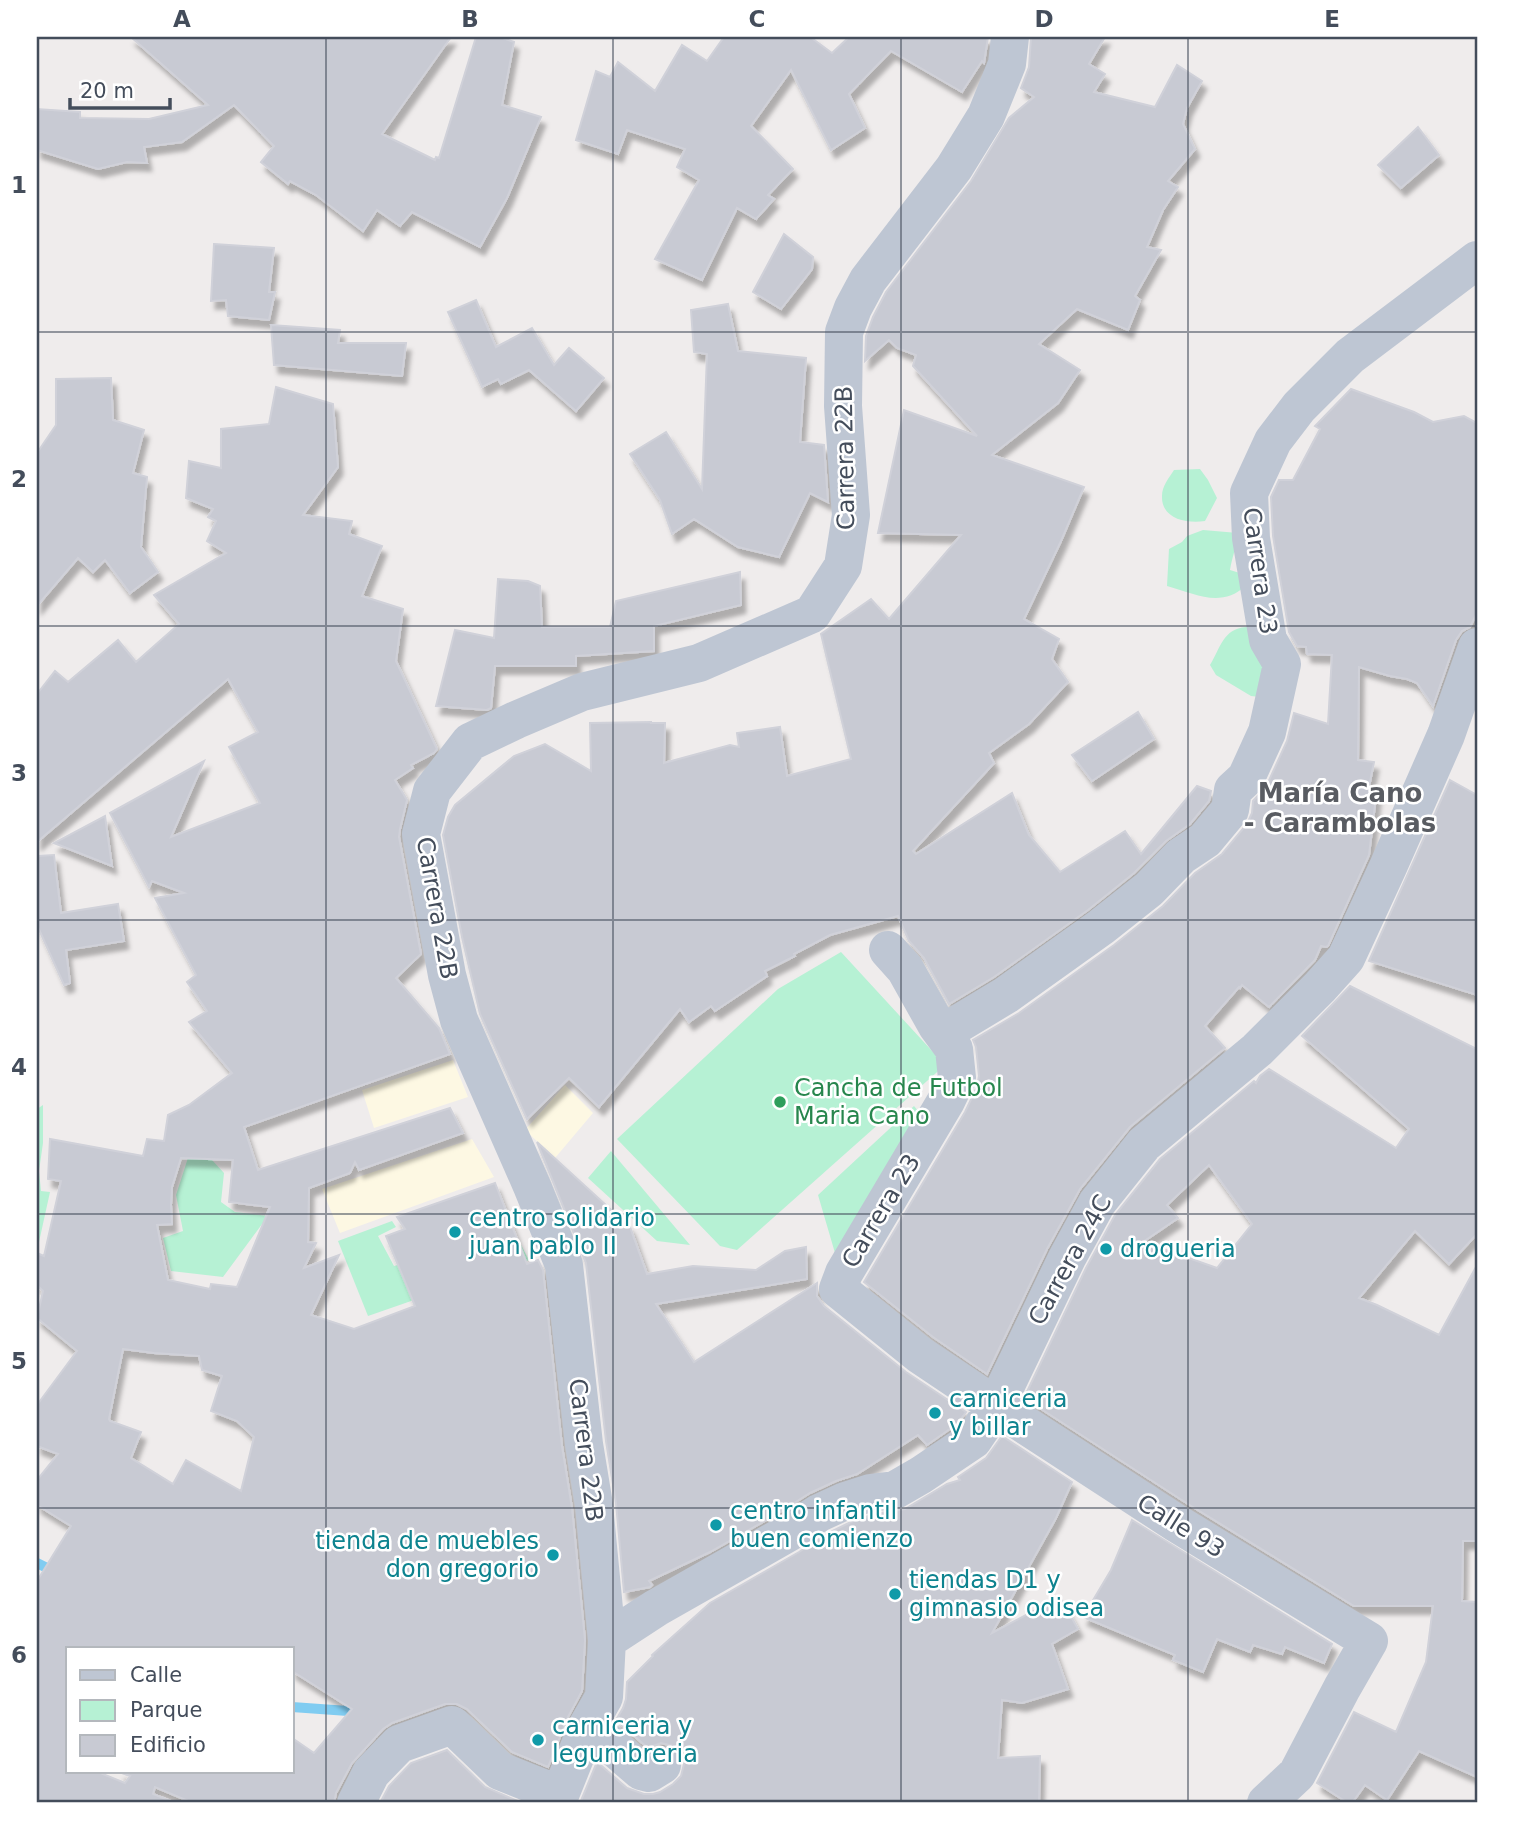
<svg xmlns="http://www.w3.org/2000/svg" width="1514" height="1840" viewBox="0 0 1514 1840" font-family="'DejaVu Sans',sans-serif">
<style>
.commercial{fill:#fdf8e3}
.green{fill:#b6f1d4}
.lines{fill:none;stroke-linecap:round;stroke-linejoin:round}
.stream{stroke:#80ccf1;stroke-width:10}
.building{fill:#c8cad3;stroke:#d0d1d9;stroke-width:2;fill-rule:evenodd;filter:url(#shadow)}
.minor{stroke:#bec6d3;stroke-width:38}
.grid{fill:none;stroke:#444d5b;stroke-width:2;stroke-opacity:0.55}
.leisure-dot{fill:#2e9e5b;stroke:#fff;stroke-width:2.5}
.culture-dot{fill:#0f9aa8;stroke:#fff;stroke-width:2.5}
.labels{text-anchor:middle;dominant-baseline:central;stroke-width:5;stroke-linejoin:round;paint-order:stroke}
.street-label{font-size:24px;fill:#444d5b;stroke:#fff}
.leisure-label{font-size:24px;fill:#27864d;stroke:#fff;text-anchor:start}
.culture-label{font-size:24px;fill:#0d838f;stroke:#fff;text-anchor:start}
.neighbourhood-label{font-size:26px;font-weight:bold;fill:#595c62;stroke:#fff}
.neatline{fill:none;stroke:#444d5b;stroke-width:2.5}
.grid-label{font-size:23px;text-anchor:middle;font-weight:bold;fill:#444d5b}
</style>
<defs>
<filter id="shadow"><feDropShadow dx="4.5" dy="8" stdDeviation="2" flood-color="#0004"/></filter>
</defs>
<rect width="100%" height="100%" fill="#efecec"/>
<path class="commercial" d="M453 1060 468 1097 374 1128 362 1090Z
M565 1085 593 1113 555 1158 525 1130Z
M472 1139 494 1177 340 1233 322 1189Z"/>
<path class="green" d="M1200 469 1208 480 1217 498 1205 521C1187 524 1161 519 1162 496 1162 486 1169 478 1174 470Z
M1203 530 1238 533C1237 546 1232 557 1230 570L1243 574 1247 585C1220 609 1197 594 1167 586L1169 549 1182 542 1187 536Z
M1246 627 1256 629 1267 651 1260 697 1251 696 1216 675 1210 665C1221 647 1223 629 1246 627Z
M841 952 945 1065 737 1250 720 1246 617 1139 778 989Z
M43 1105V1143L39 1171 41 1191 50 1192 39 1242 37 1243V1109Z
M914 1106 925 1119 835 1253 818 1195Z
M195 1136H212V1160L224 1173 221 1202 235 1212 268 1216 223 1277 171 1271 163 1238 183 1231 176 1195Z
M611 1151 690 1245 657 1241 588 1178Z
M392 1221 396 1227 378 1236 394 1266 420 1260 432 1283 521 1245 529 1260 368 1316 338 1241Z"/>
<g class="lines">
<path class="stream" d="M37 1563 55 1572
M292 1707 362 1712"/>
</g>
<path class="building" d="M131 37H451L382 134 435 160 436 157 439 158 476 37H500L514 42 502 105 541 117 507 198 480 247 412 212 400 226 377 210 363 231 316 195 290 181 288 184 261 162 274 146 234 105 182 142 144 147 147 163 127 162 98 169 37 150V109L80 112V118L149 119 208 105Z
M724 37H814L813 39 832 53 849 37H988L984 63 982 61 962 92 891 51 849 94 865 128 831 150 791 70 751 126 793 169 768 195 774 199 756 219 737 208 702 280 655 259 699 180 677 167 685 149 627 130 618 154 576 140 596 71 610 77 618 62 655 91 682 45 707 61Z
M1031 37H1105L1089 64 1105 74 1094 92 1155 107 1177 65 1202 81 1187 108 1183 124 1195 149 1168 181 1178 187 1163 210 1147 247 1161 250 1135 296 1140 300 1128 330 1077 309 1039 344 1080 370 1058 403 992 455 1084 487 1061 541 1024 619 1059 639 1052 659 1068 682 1029 724 989 753 994 763 913 851 916 854 1012 793 1029 835 1060 872 1125 831 1141 854 1197 786 1211 791 1209 801 1190 824 1166 841 1134 873 1088 910 994 977 949 1004 924 958 909 941 898 916 830 935 794 954 795 956 765 971 767 976 715 1011 711 1006 689 1022 680 1009 599 1107 569 1078 527 1119 480 1014 462 937 443 835 448 817 455 805 514 756 545 744 591 771 590 723 651 722V723H665L664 763 730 745 739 747 737 733 780 727 787 776 851 759 821 634 871 599 889 619 961 535 878 533 904 410 977 436 913 366 916 355 897 348 889 340 865 361 866 336 873 317 886 292 971 181 1009 118 1034 97 1021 88 1029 67Z
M1418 127 1439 155 1401 188 1378 165Z
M784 234 813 257 812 269 781 309 753 292Z
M214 244 274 248 269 292H275L269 320 228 316 226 300 211 301Z
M476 300 496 347 532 328 554 365 569 348 604 378 576 411 529 370 501 384 498 379 482 387 448 312Z
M728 304 738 351 806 358 800 442 824 445 828 502 810 493 779 557 738 547 694 519 672 534 660 500 630 454 666 432 702 489 707 354 694 352 691 310Z
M271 325 340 330 338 343H406L402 376 274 365Z
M111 378 113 420 144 430 133 473 147 477 141 547 158 572 130 593 105 560 93 572 78 558 37 606V453L56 425V379Z
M276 387 333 404 338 467 303 515 352 521 349 534 382 546 362 596 403 609 396 661 437 749 434 753 411 765 413 768 395 780 407 800 400 829 399 837 421 954 396 978 439 1028 450 1054 244 1127 258 1170 450 1108 463 1133 359 1170 355 1162 350 1173 309 1188 308 1242 316 1243 304 1268 339 1255 311 1315 354 1329 415 1306 386 1236 405 1229 397 1217 495 1183 527 1264 538 1260 543 1270 562 1446 572 1508 585 1640 582 1691 568 1717 548 1767 512 1752 467 1709 457 1704H445L392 1723 383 1729 352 1763 336 1793 334 1803H193L155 1787 153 1794 173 1802V1803H37V1581L71 1526 37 1505V1480L58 1454 37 1446V1405L77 1351 37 1318 43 1291 37 1285V1253L44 1256 61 1181 48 1179 50 1139 143 1156 147 1139 164 1141 168 1115 189 1105 232 1073 189 1022 207 1011 187 982 196 975 155 898 184 893 152 881 149 887 110 813 204 761 171 837 260 803 229 747 258 732 228 679 37 842V694L55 671 68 682 118 640 136 662 179 624 154 595 226 553 207 541 216 521 208 517 213 509 186 498 189 461 221 468V429L269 424ZM181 1158 233 1160 229 1202 270 1207 237 1287 211 1284 210 1289 168 1280 157 1225 172 1224 171 1205 172 1187ZM123 1349 154 1353 199 1356 202 1370 222 1376 211 1411 237 1421 254 1437 241 1491 186 1460 173 1484 131 1458 141 1432 110 1421 109 1419ZM68 1649H292V1671L352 1709 314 1753 292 1738V1772H119L130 1776 125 1783 98 1772H68Z
M1351 389 1414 412 1433 422 1464 416 1477 423V613L1470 627 1462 631 1456 640 1433 706 1417 683 1407 679 1390 676 1359 667 1358 760 1374 762 1369 787 1377 788 1369 855 1328 946 1326 947 1321 946 1315 960 1269 1007 1242 985 1240 988 1239 987 1205 1026 1225 1048 1130 1127 1080 1189 1047 1249 987 1374 933 1337 864 1282 965 1112 977 1087 979 1076 976 1047 973 1040 1019 1013 1114 945 1163 906 1195 873 1222 854 1247 824 1252 813 1253 801 1266 787 1287 741 1294 713 1328 724 1332 655 1307 654 1306 647 1297 646 1289 632 1273 536 1271 497 1279 480H1293L1320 429 1315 426Z
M740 572 741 605 654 626V651L576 656V666H495L491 708 487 710 436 706 455 630 494 638 498 579 528 581 540 586 542 627H610L616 601Z
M1138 712 1154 739 1092 781 1072 755Z
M1450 780 1477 795V995L1369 961Z
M105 816 112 866 54 843Z
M54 855 61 913 118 904 124 941 66 950 70 983 64 985 37 925V856Z
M1350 986 1477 1049V1234L1449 1264 1415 1231 1359 1298 1377 1305 1439 1335 1477 1265V1541H1463L1462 1601 1477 1602V1777L1419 1751 1387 1800 1365 1785 1352 1803H1348L1317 1783 1354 1712 1396 1732 1426 1662 1433 1606H1354L1188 1504 1024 1398 1086 1268 1115 1215 1160 1159 1254 1081 1256 1083 1260 1076 1269 1069 1396 1148 1409 1129 1302 1036ZM1209 1165 1252 1224 1217 1268 1143 1242 1178 1218 1167 1205Z
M537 1142 630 1227 647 1274 693 1266 756 1270 785 1251 806 1247 807 1279 656 1304 694 1362 817 1283V1296L824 1306 906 1372 966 1412 957 1424 927 1445 918 1435 857 1474 836 1481 810 1493 777 1514 710 1552 649 1581 652 1585 650 1587 624 1592 616 1503 606 1441 586 1263Z
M1002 1436 1072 1482 1056 1518 992 1633 1060 1597 1078 1629 1052 1644 1068 1689 1022 1703 1002 1700 998 1758 1040 1756 1039 1803H580L597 1762 627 1788 644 1794H653L660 1792 673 1784 681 1776 684 1764 681 1754 673 1746 661 1743 648 1748 616 1720 623 1708 626 1699 627 1682 653 1656 652 1655 710 1603 799 1552 830 1532 853 1521 875 1514 905 1509 947 1484 960 1480 958 1477 986 1458Z
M1132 1520 1332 1644 1324 1663 1285 1647 1282 1654 1253 1645 1250 1652 1217 1639 1203 1672 1173 1660 1175 1655 1083 1617 1111 1570Z
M447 1750 485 1787 522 1803H380L389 1786 411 1763Z"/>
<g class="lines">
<path class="minor" d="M888 950 905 969 937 1026 954 1049 957 1078 946 1101 844 1273 838 1289 920 1355 996 1406 1176 1523 1369 1641 1342 1688 1297 1774 1266 1803
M943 1033 1006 995 1101 927 1149 889 1181 856 1205 840 1230 810 1233 790 1246 778 1267 732 1282 664 1268 640 1251 538 1249 493 1273 441 1299 407 1350 356 1477 260
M607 1640 656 1608 788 1533 819 1513 845 1501 870 1493 895 1490 921 1475 973 1440 996 1406 1067 1258 1097 1203 1144 1144 1257 1050 1320 987 1346 958 1388 867 1446 735 1477 647
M588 1725 641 1771 649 1773 662 1765
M356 1803 371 1773 399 1744 452 1725 500 1771 560 1795
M558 1803 560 1795 588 1725 604 1697 607 1640 594 1505 584 1444 564 1265 532 1186 459 1020 447 975 421 834 432 791 470 742 516 720 582 692 699 663 812 614 843 566 851 515 843 406 844 332 853 308 868 280 954 168 986 116 1007 64 1010 37"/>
</g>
<path class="grid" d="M326 37V1803M613 37V1803M901 37V1803M1188 37V1803M37 332H1477M37 626H1477M37 920H1477M37 1214H1477M37 1508H1477"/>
<circle class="leisure-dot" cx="780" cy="1102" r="7"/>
<g class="culture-dot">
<circle cx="455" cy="1232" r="7"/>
<circle cx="1106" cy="1249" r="7"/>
<circle cx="935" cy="1413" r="7"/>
<circle cx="716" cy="1525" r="7"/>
<circle cx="553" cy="1555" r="7"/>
<circle cx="895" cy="1594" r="7"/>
<circle cx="538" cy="1740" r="7"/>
</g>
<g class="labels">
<g class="street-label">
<text transform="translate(845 458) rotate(-91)">Carrera 22B</text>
<text transform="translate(1260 571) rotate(82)">Carrera 23</text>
<text transform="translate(437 908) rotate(80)">Carrera 22B</text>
<text transform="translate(881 1211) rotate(-59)">Carrera 23</text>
<text transform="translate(1070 1260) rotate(-61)">Carrera 24C</text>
<text transform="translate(586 1450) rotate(83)">Carrera 22B</text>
<text transform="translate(1181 1526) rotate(32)">Calle 93</text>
</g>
<g class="leisure-label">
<text x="794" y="1088">Cancha de Futbol<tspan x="794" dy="28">Maria Cano</tspan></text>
</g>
<g class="culture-label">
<text x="469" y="1218">centro solidario<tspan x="469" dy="28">juan pablo II</tspan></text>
<text x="1120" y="1249">drogueria</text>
<text x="949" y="1399">carniceria<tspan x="949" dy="28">y billar</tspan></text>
<text x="730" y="1511">centro infantil<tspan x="730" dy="28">buen comienzo</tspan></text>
<text x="539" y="1541" text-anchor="end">tienda de muebles<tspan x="539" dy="28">don gregorio</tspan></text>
<text x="909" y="1580">tiendas D1 y<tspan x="909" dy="28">gimnasio odisea</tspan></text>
<text x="552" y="1726">carniceria y<tspan x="552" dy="28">legumbreria</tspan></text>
</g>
<g class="neighbourhood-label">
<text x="1340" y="793">María Cano<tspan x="1340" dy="30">- Carambolas</tspan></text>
</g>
</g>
<rect width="1514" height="1840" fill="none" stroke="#ffffff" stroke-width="77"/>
<rect x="66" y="1647" width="228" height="126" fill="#ffffff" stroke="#b4b8bd" stroke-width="2"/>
<rect x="80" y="1670" width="35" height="10" fill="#bec6d3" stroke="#b4b8bd" stroke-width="2"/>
<text x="130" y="1682" font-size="21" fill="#444d5b">Calle</text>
<rect x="80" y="1700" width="35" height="21" fill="#b6f1d4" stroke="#b4b8bd" stroke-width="2"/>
<text x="130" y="1717" font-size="21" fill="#444d5b">Parque</text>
<rect x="80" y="1735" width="35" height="21" fill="#c8cad3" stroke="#b4b8bd" stroke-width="2"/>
<text x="130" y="1752" font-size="21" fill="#444d5b">Edificio</text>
<path d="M70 98v10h100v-10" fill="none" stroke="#444d5b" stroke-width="3.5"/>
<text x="80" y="98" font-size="21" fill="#444d5b" stroke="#ffffff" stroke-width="5" paint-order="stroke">20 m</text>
<rect x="38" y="38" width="1438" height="1763" class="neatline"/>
<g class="grid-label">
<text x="182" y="27">A</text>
<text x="470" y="27">B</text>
<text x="757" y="27">C</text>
<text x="1044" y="27">D</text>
<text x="1332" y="27">E</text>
<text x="19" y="193">1</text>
<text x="19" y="487">2</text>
<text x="19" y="781">3</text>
<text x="19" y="1075">4</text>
<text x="19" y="1369">5</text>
<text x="19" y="1663">6</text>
</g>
</svg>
